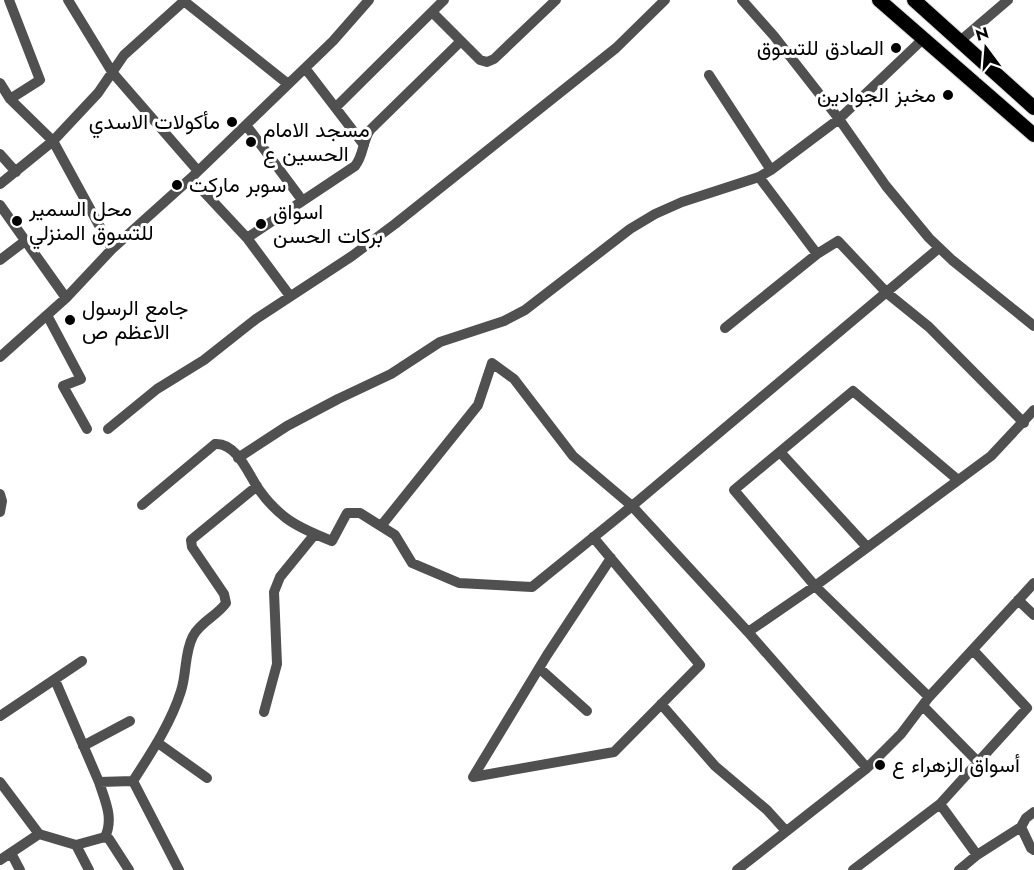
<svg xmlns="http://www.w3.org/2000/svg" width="1034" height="870" viewBox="0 0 1034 870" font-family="Jost,Vazirmatn,sans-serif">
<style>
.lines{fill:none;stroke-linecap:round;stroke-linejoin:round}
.major-casing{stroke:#dbdbdb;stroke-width:16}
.minor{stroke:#505050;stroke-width:10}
.major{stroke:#000;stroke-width:14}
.poi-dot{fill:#000;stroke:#fff;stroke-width:2}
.labels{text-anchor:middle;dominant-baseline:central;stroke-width:6;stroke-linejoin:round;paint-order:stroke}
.poi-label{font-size:21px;fill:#000;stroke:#fff;text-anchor:start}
</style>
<rect width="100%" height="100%" fill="#fff"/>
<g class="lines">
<defs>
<path id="major" d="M879 0 1034 135
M914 0 1034 108"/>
</defs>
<use href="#major" class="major-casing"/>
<path class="minor" d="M9 0 40 80 10 99
M68 0 112 72 198 171
M742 0 774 36 839 119 886 186 929 238 952 260 1034 326
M432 12 480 60 487 62 494 59 556 0
M960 41 1008 0
M305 68 364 145
M709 75 771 170
M0 83 10 99 53 141 112 249
M336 107 444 0
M246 125 302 200
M0 154 16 172
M759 177 817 254 838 241 887 293 929 327 1024 423
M191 178 247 238 290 296
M0 184 53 141 98 93 124 55 184 1 288 84
M0 205 66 298
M247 238 355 166C364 155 362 142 370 130L461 41
M939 248 632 506 748 632 867 768 901 734 929 697 1034 583
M0 260 25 241
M47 315 81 379 63 386 87 429
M725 328 817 254
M0 357 66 298 112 249 191 178 333 41 369 0
M108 429 157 389 204 360 256 319 352 256 395 224 616 48 665 0
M780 452 867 547
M238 458 287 426 338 399 391 374 440 342 504 321 525 310 630 229 655 214 682 202 759 177 771 170 839 119 923 39
M0 494 2 501 0 512
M142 505 215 444C237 442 249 476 260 491 267 501 277 511 286 518 299 528 317 535 332 541L347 513H360L395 535 412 563 459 583 532 587 632 506 573 456 514 379 492 363 478 405 381 526
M1018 600 1034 615
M748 632 815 586 991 456 1034 410
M973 650 1027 708 940 804 977 855 1021 827
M539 668 587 711
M55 680 99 782 133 781C151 753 171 723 181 691 187 672 184 654 193 636 201 621 217 616 226 603L224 594 192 547 191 540 257 486
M929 697 815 586 734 490 853 391 958 480
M661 704 715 766 767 810 786 831
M923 706 978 762
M264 712 277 664 274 592 280 577 315 534
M0 716 82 661
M158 743 207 778
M83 746 130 721
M473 777 614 752 700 665 593 537
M473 777 547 655 611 558
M133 781 179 870
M0 782 39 834 0 860
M99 782C105 801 114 818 105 837
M1034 812 1026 818 1021 827 1031 848 1034 850
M39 834 76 845 105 837 109 839 129 870
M76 845 89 870
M11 853 20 870
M737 870 867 768
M853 870 940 804
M959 870 977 855"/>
<use href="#major" class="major"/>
</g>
<g class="poi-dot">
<circle cx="896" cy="48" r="6"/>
<circle cx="948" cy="95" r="6"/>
<circle cx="232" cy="122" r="6"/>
<circle cx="251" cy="142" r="6"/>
<circle cx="177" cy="185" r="6"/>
<circle cx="17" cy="221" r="6"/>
<circle cx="261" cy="224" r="6"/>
<circle cx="70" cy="320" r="6"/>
<circle cx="880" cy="765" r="6"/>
</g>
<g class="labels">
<g class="poi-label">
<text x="884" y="48" text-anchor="end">الصادق للتسوق</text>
<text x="936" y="95" text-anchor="end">مخبز الجوادين</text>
<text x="220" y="122" text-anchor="end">مأكولات الاسدي</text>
<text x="263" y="130">مسجد الامام<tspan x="263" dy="24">الحسين ع</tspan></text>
<text x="189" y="185">سوبر ماركت</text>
<text x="29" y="209">محل السمير<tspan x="29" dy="24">للتسوق المنزلي</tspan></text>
<text x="273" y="212">اسواق<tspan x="273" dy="24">بركات الحسن</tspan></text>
<text x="82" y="308">جامع الرسول<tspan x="82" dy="24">الاعظم ص</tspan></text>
<text x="892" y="765">أسواق الزهراء ع</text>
</g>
</g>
<g transform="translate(986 48) rotate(344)" stroke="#ffffff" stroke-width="4.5" paint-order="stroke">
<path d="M0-4.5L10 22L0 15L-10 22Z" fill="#000000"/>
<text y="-9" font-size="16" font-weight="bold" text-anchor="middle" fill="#000000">N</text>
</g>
</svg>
